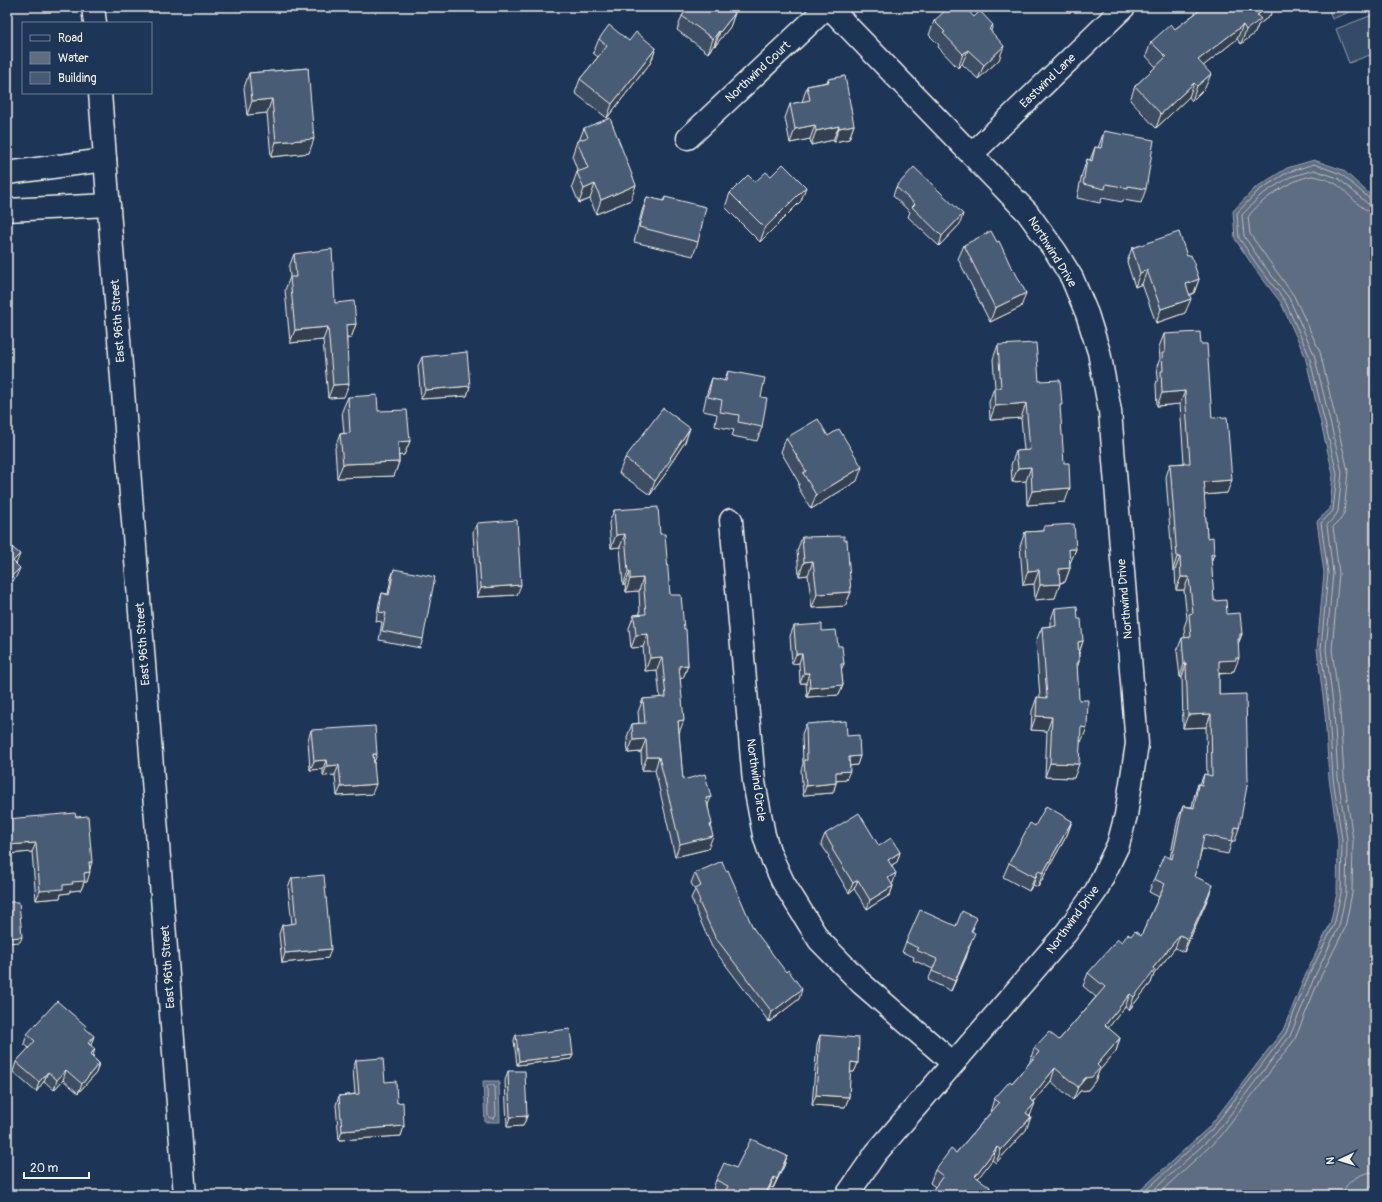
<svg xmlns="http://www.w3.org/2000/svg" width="1382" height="1202" viewBox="0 0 1382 1202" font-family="Pangolin,sans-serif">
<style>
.green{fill:#354a67;stroke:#949ea8}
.water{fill:#5e6d82;stroke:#9aa2ab}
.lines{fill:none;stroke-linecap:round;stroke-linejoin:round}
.shore{stroke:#b8bcbf;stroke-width:1}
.street-casing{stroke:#f4f1e8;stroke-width:25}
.primary-casing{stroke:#f4f1e8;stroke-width:25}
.street{stroke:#1d3557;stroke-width:22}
.primary{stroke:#1d3557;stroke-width:22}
.wall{fill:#3e4e64;stroke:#f4f1e8}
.shaded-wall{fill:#324051;stroke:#f4f1e8}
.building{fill:#485b74;stroke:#f4f1e8}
.labels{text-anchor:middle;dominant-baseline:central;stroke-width:3;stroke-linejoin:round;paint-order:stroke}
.street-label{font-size:12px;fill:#f4f1e8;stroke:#1d3557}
</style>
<rect width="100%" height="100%" fill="#1d3557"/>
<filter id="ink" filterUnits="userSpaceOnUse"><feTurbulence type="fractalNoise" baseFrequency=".025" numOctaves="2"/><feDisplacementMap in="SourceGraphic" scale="8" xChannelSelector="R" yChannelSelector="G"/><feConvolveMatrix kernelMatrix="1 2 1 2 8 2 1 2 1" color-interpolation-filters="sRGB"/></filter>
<g filter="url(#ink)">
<path class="green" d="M1328 7H1362L1332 19Z
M1375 14V53L1349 63 1336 29Z"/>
<path class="water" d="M1314 160 1343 170 1375 199V1186L1354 1195H1135L1209 1127 1283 1030 1306 974 1330 924 1337 893 1338 840 1329 778 1325 713 1317 649 1324 573 1317 521 1330 509 1333 474 1305 356 1281 303 1255 269 1235 239 1233 211 1255 188 1287 168Z
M483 1081H499L500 1122H485Z"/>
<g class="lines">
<path class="shore" d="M489 1085H493L495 1087 496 1116 494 1118H490L488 1116 487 1087Z
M1141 1195 1212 1129 1286 1033 1309 975 1334 925 1341 893 1342 840 1333 778 1329 713 1321 649 1328 573 1321 523 1333 511 1337 474 1309 355 1285 301 1258 266 1239 238 1237 213 1258 191 1288 172 1314 164 1341 174 1371 200 1375 201
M1148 1195 1216 1133 1290 1036 1314 978 1339 926 1346 893 1347 840 1338 777 1334 712 1326 649 1333 573 1327 525 1336 515 1338 511 1342 472 1314 354 1289 298 1262 263 1244 236 1242 215 1261 195 1290 177 1314 170 1338 178 1368 204 1375 206
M1157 1195 1221 1136 1295 1039 1319 980 1345 928 1352 893 1353 840 1344 777 1340 712 1332 649 1339 573 1333 527 1341 519 1344 513 1348 471 1320 352 1294 296 1250 234 1248 217C1260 200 1291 179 1312 176 1318 176 1331 181 1336 184 1348 191 1360 212 1375 212
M1343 1195C1344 1181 1362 1172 1375 1172"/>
<defs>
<path id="street" d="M829 7 1027 212 1056 252 1072 278 1087 314 1099 352 1110 411 1137 744 1126 815 1118 845 1096 891 1066 933 876 1153 847 1195
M688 138 827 7
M972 154 1124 7
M7 173 105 160
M7 210 109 205
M731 520 754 782 764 835 770 854 783 882 819 940 861 983 953 1063"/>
<path id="primary" d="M93 7 95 23
M100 93 185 1195"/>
</defs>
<use href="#street" class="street-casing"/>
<use href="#primary" class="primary-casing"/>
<use href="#street" class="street"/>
<use href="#primary" class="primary"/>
</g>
<path class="wall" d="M689 7H736L733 11 735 13 730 27 715 46 714 45 708 53 677 30 682 16Z
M1202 7H1273L1270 16 1258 25 1255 33 1241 44 1237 39 1203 66 1205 88 1192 101 1189 97 1156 128 1130 100 1135 86 1156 67 1146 56 1151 42 1175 29 1201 9Z
M974 17 991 31 999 60 978 79 962 64 958 68 938 47 939 45 929 35 934 21Z
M599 39 629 41 656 48 651 62 607 118 575 93 580 79 598 57 593 53Z
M308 68 309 153 271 157 267 113 247 115 244 88 249 73Z
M828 79 854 125 849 139 834 142 833 140 811 145 810 139 790 143 785 118 790 104 802 102 807 86 827 82Z
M584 128 631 200 596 214 590 199 579 203 572 186 577 172H578L572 156 577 141H579Z
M1104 131 1146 189 1141 203 1123 200 1122 202 1102 198 1100 203 1077 198 1082 174 1087 159 1090 160 1095 147 1098 148Z
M771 176 801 201 760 242 725 207 730 193Z
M896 187 960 224 939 246 908 217 910 212 893 196Z
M647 197 663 201 665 197 698 242 693 256 634 242 642 211Z
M997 242 1021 307 990 322 958 259 964 245Z
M1132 248 1187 256 1199 279 1194 293 1189 295 1185 313 1156 323 1142 284 1135 287 1127 262Z
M294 254 335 303 356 324 351 338H347L344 397 328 398 323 340 290 343 285 290 290 277 289 267Z
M1164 334 1201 344 1212 418 1227 493 1204 495 1207 538 1214 554 1211 562 1214 601 1227 614 1242 634 1238 644 1234 671H1232L1231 673 1219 674V695L1239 828 1235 841H1232L1228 854 1202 849 1194 877 1208 898 1184 952 1175 948 1154 974 1151 983 1129 1010 1125 1007 1108 1028 1120 1038 1116 1051 1099 1071 1095 1081 1088 1090 1080 1091 1073 1100 1051 1081 1034 1102 1026 1130 996 1163 992 1160 978 1178 935 1187 930 1183 935 1170 956 1153 991 1112H990L994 1099 1012 1083 1030 1062V1061L1034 1048 1059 1040 1096 997 1083 986 1088 973 1122 942 1131 936H1141L1159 897 1149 892 1154 879 1170 858 1178 819 1183 806 1192 807 1194 797 1198 784H1200L1204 774 1207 775 1206 727 1183 728 1182 677H1180L1177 651 1182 638H1185L1184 627 1187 619 1184 590H1176L1175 570H1173L1166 477 1170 464 1184 463 1180 404 1157 406 1156 384 1158 378 1157 366 1160 359 1159 347Z
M998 345 1039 381 1060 410 1065 502 1027 505 1026 481 1012 482 1011 465 1016 451H1024L1021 418 990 420 989 402 994 388H995L993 359Z
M422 357 470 386 467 396 421 399 418 366Z
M728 371 761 397 762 427 757 441 732 436 734 430 715 426 717 414 703 411 707 393 712 378 724 381Z
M348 397 378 411 410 441 404 455H399V462L394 476 337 478 335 448 340 434 344 433 342 411Z
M690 428 685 442 669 466 666 473 650 495 619 473 625 458Z
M828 436 857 481 811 509 798 487 799 483 781 452 786 438Z
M614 510 660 534 670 595 684 629 688 665 683 678 680 679 679 733 683 780 708 805 711 827 708 849 675 857 655 770H642L641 752 628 753 627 737 632 724 639 723 638 712 643 699 660 698 657 670 645 671 643 647 631 648 629 628 634 615 640 614 639 591 626 592 625 585H623L620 547 611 548 609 523Z
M477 523 517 595 477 597 473 532Z
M1044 526 1076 549 1070 563V568L1065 582 1060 583 1055 598 1035 600 1034 584 1023 585 1020 546 1025 532 1042 531Z
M802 537 851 592 845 606 812 608 808 575 799 576 797 551Z
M394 569 423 639 420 648 379 640 382 622 376 621 379 603 382 593 388 594 391 578Z
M1055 608 1078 619 1083 641 1079 654V662L1077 668 1081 742H1080L1074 778 1045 777 1047 731 1031 730 1032 711 1037 697 1040 698 1036 641 1042 627 1050 626V622Z
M794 626 822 631 838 646 844 664 841 670 843 685 839 695 807 697 806 683H800L799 663 792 664 790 636Z
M806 724 847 736 860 756 857 765 849 766 846 780 836 781V783L833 793 803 795 801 770 803 764 802 734Z
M311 730 374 763 372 794 337 796 335 775 323 776V769L310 770 308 740Z
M76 817 90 868 87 882H84L81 890 70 891 69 893 61 894 60 898 36 900 32 852 7 854Z
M1072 821 1067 835 1038 887 1033 885 1029 891 1003 877 1009 863 1035 826Z
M825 834 879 846 900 852 897 862 892 865 893 883H892L893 886 890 895 867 909 854 889 849 893 828 858 829 856 821 844Z
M726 871 753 928 799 999 769 1022 712 947 696 911V909L691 898 695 890 691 883 695 873Z
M292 878 328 958 282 963 279 934 282 925 292 924 288 887Z
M956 926 974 927 972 931 971 942 969 948 966 958 951 991 928 980 933 969 913 960 914 957 902 952 906 942Z
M85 1028 91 1045 93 1057 99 1063 96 1073 78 1093 63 1080 54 1090 44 1081 36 1092 13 1072 16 1062 29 1048 24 1044 27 1034Z
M516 1035 573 1055 571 1059 517 1065 514 1040Z
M820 1035 858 1063 854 1072H850L849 1097 845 1107 812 1105 817 1044Z
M356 1060 385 1082 397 1103 404 1126 401 1136 339 1140 336 1105 339 1096 355 1094 353 1069Z
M508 1071 527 1116 523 1126 507 1127 505 1081Z
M787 1156 784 1166 773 1188 770 1187 724 1195 713 1189 716 1180 736 1168Z"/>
<path class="shaded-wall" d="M731 7H736L724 23 730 8Z
M1269 7H1273L1270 16 1258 25 1255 33 1241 44 1246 30 1257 15Z
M735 13 730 27 715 46 720 32Z
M993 25 988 39 989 29Z
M1243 25 1237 39 1193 74 1198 60Z
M719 31 714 45 708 53 713 39Z
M1004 46 999 60 978 79 984 65Z
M656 48 651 62 607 118 612 104Z
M968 50 962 64 958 68 963 54Z
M1211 74 1205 88 1192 101 1197 86Z
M1194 83 1189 97 1156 128 1161 114Z
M272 99 267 113 247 115 252 101Z
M815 125 810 139 790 143 795 129Z
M854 125 849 139 834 142 839 128Z
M839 126 833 140 811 145 816 131Z
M314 139 309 153 271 157 276 142Z
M595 184 590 199 579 203 584 189Z
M636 185 631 200 596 214 601 200Z
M806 187 801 201 760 242 765 228Z
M963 214 960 224 939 246 942 236Z
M1147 270 1142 284 1135 287 1140 273Z
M1199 279 1194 293 1180 298 1186 284Z
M1026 293 1021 307 990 322 995 308Z
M1191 299 1185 313 1156 323 1161 309Z
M356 324 351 338H341L346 325Z
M328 327 323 340 290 343 295 330Z
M349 384 344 397 328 398 333 385Z
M470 386 467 396 421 399 425 390Z
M1185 391 1180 404 1157 406 1162 393Z
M1026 403 1021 418 990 420 995 406Z
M690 428 685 442 669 466 666 473 650 495 655 481Z
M410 441 404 455 393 456 398 442Z
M399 462 394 476 337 478 343 464Z
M862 467 857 481 811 509 816 495Z
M1031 467 1026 481 1012 482 1018 468Z
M1232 480 1227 493 1203 495 1204 482Z
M1070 488 1065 502 1027 505 1032 491Z
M625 534 620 547 611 548 616 535Z
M1069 549H1076L1070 563H1064Z
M20 554 16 564 13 561Z
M1211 554H1214L1209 567Z
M1177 557H1180L1175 570H1173Z
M813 561 808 575 799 576 804 562Z
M20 568 16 577 7 587V581Z
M1070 568 1065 582 1054 583 1059 569Z
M1039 570 1034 584 1023 585 1028 571Z
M628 572H630L625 585H623Z
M1181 577H1189L1184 590H1176Z
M643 578 639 591 626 592 630 579Z
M1060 584 1055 598 1035 600 1040 585Z
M521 585 517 595 477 597 481 588Z
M851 592 845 606 812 608 817 594Z
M648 634 643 647 631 648 636 635Z
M1240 634H1242L1235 652H1233Z
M1083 641 1078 655V642Z
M796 654H802L799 663 792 664Z
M662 657 657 670 645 671 650 658Z
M1236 658H1239L1234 671H1232L1231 673 1214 674 1219 661Z
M1184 664H1186L1182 677H1180Z
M688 665 683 678 675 679 679 666Z
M804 673H809L806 683H800Z
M843 685 839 695 807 697 810 688Z
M1211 714 1206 727 1183 728 1188 715Z
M1036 716 1052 717 1047 731 1031 730Z
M684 720 679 733 678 721Z
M1081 727 1087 728 1081 742H1076Z
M646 739 641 752 628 753 633 740Z
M373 754H377L374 763Z
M860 756 857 765 845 766 849 757Z
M647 757H659L655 770H642Z
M326 760 323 769 310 770 314 761Z
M1050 763 1079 764 1074 778 1045 777Z
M339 765 335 775 323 776 327 766Z
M850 771 846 780 832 781 836 772Z
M836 783 833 793 803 795 806 786Z
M376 784 372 794 337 796 341 787Z
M711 797 706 810V798Z
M1072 821 1067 835 1038 887 1043 873Z
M712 824 707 837 713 836 708 849 675 857 680 844Z
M36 843 32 852 7 854V845Z
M900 852 897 862 885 869 888 860Z
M89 862H92L89 872Z
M1038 871 1033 885 1029 891 1035 877Z
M90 872 87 882H84L81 890 70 891 69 893 61 894 60 898 36 900 40 891 63 885 72 882 84 873Z
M896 873 893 883 885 888 888 878Z
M858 880 854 889 849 893 853 883Z
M1213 885 1208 898 1184 952 1188 939Z
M893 886 890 895 867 909 870 900Z
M1180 935 1175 948 1154 974 1151 983 1129 1010 1134 997 1153 968Z
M22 937 20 942 7 943V938Z
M969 948 966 958 951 991 955 981Z
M331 949 328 958 282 963 285 953Z
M802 989 799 999 769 1022 772 1012Z
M1130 994 1125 1007 1100 1038 1105 1025Z
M94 1036 91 1045 88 1043Z
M1120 1038 1116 1051 1099 1071 1095 1081 1088 1090 1080 1091 1073 1100 1078 1087Z
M95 1049 92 1059 90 1055Z
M573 1055 571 1059 517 1065 519 1061Z
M851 1062 858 1063 854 1072H848Z
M99 1063 96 1073 78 1093 82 1084Z
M1055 1068 1051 1081 1025 1112 1030 1099Z
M66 1070 63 1080 54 1090 57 1080Z
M48 1072 44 1081 36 1092 39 1082Z
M816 1095 849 1097 845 1107 812 1105Z
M1035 1103 1030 1116 1026 1113Z
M527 1116 523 1126 507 1127 510 1117Z
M1031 1117 1026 1130 996 1163 1001 1150Z
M404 1126 401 1136 339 1140 342 1131Z
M997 1147 992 1160 970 1189 975 1176Z
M787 1156 784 1166 773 1188 777 1179Z
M774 1177 770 1187 766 1195H765Z
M990 1187 987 1195H984Z"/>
<path class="building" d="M689 7H731L730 8 735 13 720 32 719 31 713 39 682 16Z
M949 7H965L974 17 980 11 993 25 989 29 1004 46 984 65 968 50 963 54 943 33 945 32 934 21Z
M1204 7H1269L1257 15 1261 19 1246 30 1243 25 1198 60 1211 74 1197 86 1194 83 1161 114 1135 86 1166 57 1151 42 1171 24 1175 29Z
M609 25 629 41 636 32 656 48 612 104 580 79 607 46 599 39Z
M308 68 314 139 276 142 272 99 252 101 249 73Z
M845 76 854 125 839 128V126L816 131 815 125 795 129 790 104 810 100 807 86 829 82 828 79Z
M610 118 636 185 601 200 595 184 584 189 577 172 588 168 577 141 588 137 584 128Z
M1104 131 1154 140 1146 189 1128 186V188L1106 184 1105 189 1083 184 1087 159 1092 161 1095 147 1101 148Z
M783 164 806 187 765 228 730 193 748 175 755 182 766 172 771 176Z
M914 167 963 214 942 236 912 207 915 204 896 187Z
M647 197 664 201 665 197 706 207 698 242 639 227Z
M991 231 997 242 999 241 1013 271 1014 270 1026 293 995 308 964 245Z
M1179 232 1187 256 1191 255 1199 279 1186 284 1191 299 1161 309 1147 270 1140 273 1132 248Z
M332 249 335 303 354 301 356 324 346 325 349 384 333 385 328 327 295 330 290 277H296L294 254Z
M1200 332 1201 344H1207L1212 418 1227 417 1232 480 1204 482 1205 489H1204L1207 538 1213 537 1214 554H1211L1214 601 1226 600 1227 614 1240 613 1242 634H1240V639H1238L1239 658H1236V660L1219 661V695L1246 694 1248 781 1239 828 1235 827 1232 841 1204 835 1198 866 1194 876 1213 885 1188 939 1180 935 1153 968 1155 970 1134 997 1130 994 1105 1025 1120 1038 1097 1065 1100 1068 1092 1077 1085 1078 1078 1087 1055 1068 1030 1099 1035 1103 1026 1113 1031 1117 1001 1150 997 1147 975 1176 990 1187 984 1195H929L943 1176 935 1170 951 1149 956 1153 999 1103 994 1099 1010 1081 1012 1083 1039 1052 1034 1048 1049 1032 1059 1040 1105 987 1088 973 1118 939 1122 942 1128 934 1131 936 1135 931 1141 936 1165 884 1154 879 1164 855 1172 859 1183 806 1194 808 1198 784 1202 785 1204 774 1212 776 1211 714 1188 715 1186 664H1184L1182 638 1191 637 1189 614 1193 613 1189 577H1181L1180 557H1177L1170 464 1190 463 1185 391 1162 393 1161 371H1163L1162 353H1165L1164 334Z
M1036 343 1039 381 1060 380 1062 405H1060L1064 463H1069L1070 488 1032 491 1031 467 1018 468 1016 451 1030 450 1026 403 995 406 994 388H1001L998 345Z
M467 352 470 386 425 390 422 357Z
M728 371 765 378 761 397 767 398 762 427 738 422 739 415 720 412 722 400 708 397 712 378 726 381Z
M377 395 378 411 407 410 410 441 398 442 399 462 343 464 340 434 350 433 348 397Z
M663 408 690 428 670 458 671 459 655 481 625 458Z
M818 419 828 436 839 429 862 467 816 495 803 473 806 471 786 438Z
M658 507 660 534H665L670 595H681L684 629H686L688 665 679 666 684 720 678 721 683 780 705 774 711 797 706 798 712 824 710 825 713 836 680 844 659 757H647L646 739 633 740 632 724 645 723 643 699 666 697 662 657 650 658 648 634 636 635 634 615 646 614 643 578 630 579V572H628L625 534 616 535 614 510Z
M517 520 521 585 481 588 477 523Z
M1074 524 1076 549H1069L1070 568 1059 569 1060 584 1040 585 1039 570 1028 571 1025 532 1044 531V526Z
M844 536V540H847L851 592 817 594 813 561 804 562 802 537Z
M7 543 20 554 13 561 20 568 7 581Z
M394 569 435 577 423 639 382 631 386 613 379 612 382 593 389 595Z
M1077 606 1078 619H1081L1083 641 1078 642 1079 662H1077L1079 700H1088L1087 728 1081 727 1079 764 1050 763 1052 717 1036 716 1037 697 1047 698 1042 627 1056 626 1055 608Z
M822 624V631L836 630 838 646H842L844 664H841L843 685 810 688 809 673H804L802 654H796L794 626Z
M846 721 847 736 859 735 860 756 849 757 850 771 836 772V783L806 786 804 760H807L806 724Z
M375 726 377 754H373L376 784 341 787 339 765 327 766 326 760 314 761 311 730Z
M1046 806 1072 821 1043 873 1038 871 1035 877 1009 863 1030 823 1035 826Z
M75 813 76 817 88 816 92 862H89L90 872 84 873 85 881 72 882 73 884 63 885V889L40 891 36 843 7 845V819Z
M859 813 879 846 891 838 900 852 888 860 896 873 888 878 893 886 870 900 858 880 853 883 832 849 833 848 825 834Z
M722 861 726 871 728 870 753 928 786 972 788 970 802 989 772 1012 715 937 699 902 700 901 695 889 701 886 695 873Z
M324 875 331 949 285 953 282 925 296 923 292 878Z
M7 902H19L22 937 7 938Z
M920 910 956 926 962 911 977 918 971 931 975 933 968 948H969L955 981 932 971 937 959 916 950 918 948 906 942Z
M57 1001 86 1026 85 1028 94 1036 88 1043 95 1049 90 1055 99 1063 82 1084 66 1070 57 1080 48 1072 39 1082 16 1062 35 1041 27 1034Z
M570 1029 573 1055 519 1061 516 1035Z
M820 1035 859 1038 858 1063 851 1062 849 1097 816 1095Z
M383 1058 385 1082 396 1081 397 1103 403 1102 404 1126 342 1131 339 1096 359 1094 356 1060Z
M508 1071H525L527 1116 510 1117Z
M751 1139 787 1156 777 1179 774 1177 765 1195H724L728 1186 716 1180 724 1163 736 1168Z"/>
</g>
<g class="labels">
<g class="street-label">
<text transform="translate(758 72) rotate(-43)">Northwind Court</text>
<text transform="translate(1048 81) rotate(-44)">Eastwind Lane</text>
<text transform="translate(1052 252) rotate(58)">Northwind Drive</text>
<text transform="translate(118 321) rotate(-94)">East 96th Street</text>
<text transform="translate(1125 599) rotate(-95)">Northwind Drive</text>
<text transform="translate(143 644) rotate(-94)">East 96th Street</text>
<text transform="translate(756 780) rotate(82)">Northwind Circle</text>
<text transform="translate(1073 920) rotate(-54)">Northwind Drive</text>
<text transform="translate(168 967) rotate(-94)">East 96th Street</text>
</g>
</g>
<rect width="1382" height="1202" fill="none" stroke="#1d3557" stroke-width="24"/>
<rect x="12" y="12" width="1358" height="1178" fill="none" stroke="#f4f1e8" stroke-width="1.5" filter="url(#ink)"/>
<rect x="22" y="22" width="130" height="72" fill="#1d3557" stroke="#738091"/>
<rect x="30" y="35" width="20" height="6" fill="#1d3557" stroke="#738091"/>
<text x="58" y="42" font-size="12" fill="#f4f1e8">Road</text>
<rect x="30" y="52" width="20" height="12" fill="#5e6d82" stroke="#738091"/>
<text x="58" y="62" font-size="12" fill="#f4f1e8">Water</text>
<rect x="30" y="72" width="20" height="12" fill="#485b74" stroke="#738091"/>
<text x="58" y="82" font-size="12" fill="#f4f1e8">Building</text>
<g transform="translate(1340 1160) rotate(266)" stroke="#1d3557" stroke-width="3" paint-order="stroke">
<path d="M0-3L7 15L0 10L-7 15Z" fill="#f4f1e8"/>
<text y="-6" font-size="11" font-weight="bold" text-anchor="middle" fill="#f4f1e8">N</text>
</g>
<path d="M24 1172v6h65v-6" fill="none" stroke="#f4f1e8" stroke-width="2"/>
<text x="30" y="1172" font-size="12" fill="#f4f1e8" stroke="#1d3557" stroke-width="3" paint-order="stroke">20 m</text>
</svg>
